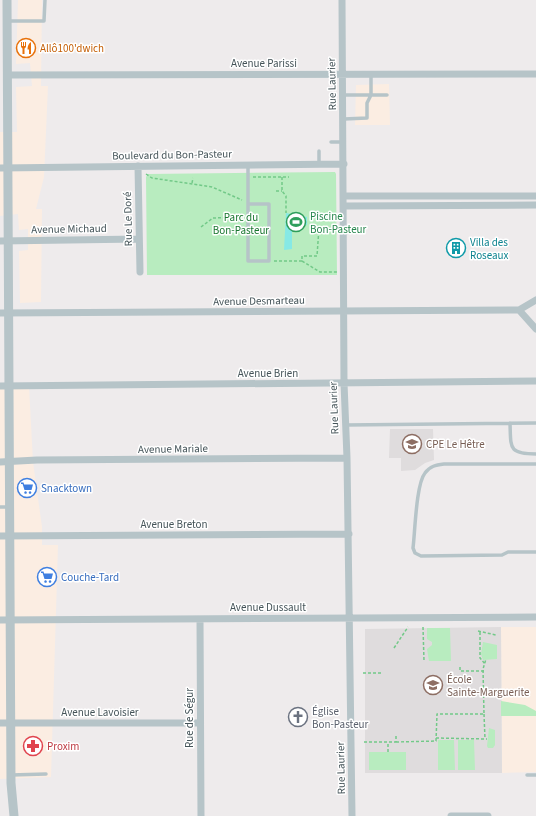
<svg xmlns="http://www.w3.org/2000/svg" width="536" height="816" viewBox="0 0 536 816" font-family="'Source Sans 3',sans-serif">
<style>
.commercial{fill:#fbede2}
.education{fill:#dfdcdd}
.green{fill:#b8ecbf}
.water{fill:#86e9e5}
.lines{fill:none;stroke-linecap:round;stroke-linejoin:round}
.path{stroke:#72c988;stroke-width:1.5;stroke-dasharray:3 2;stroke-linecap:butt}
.service{stroke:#b6c4c8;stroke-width:3.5}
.minor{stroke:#b6c4c8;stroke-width:7}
.tertiary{stroke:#b6c4c8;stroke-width:9}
.labels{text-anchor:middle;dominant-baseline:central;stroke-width:3;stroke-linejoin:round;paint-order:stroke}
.food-label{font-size:11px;fill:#c56008;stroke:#fff;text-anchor:start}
.street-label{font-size:11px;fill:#445358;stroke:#fff}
.leisure-label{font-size:11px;fill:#27864d;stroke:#fff;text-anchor:start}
.park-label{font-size:11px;fill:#18762f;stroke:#fff}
.culture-label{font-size:11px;fill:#0d838f;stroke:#fff;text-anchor:start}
.education-label{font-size:11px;fill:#785e54;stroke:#fff;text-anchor:start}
.shop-label{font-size:11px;fill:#366cbe;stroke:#fff;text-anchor:start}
.worship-label{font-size:11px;fill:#5b616d;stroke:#fff;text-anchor:start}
.health-label{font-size:11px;fill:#be3a42;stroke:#fff;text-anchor:start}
</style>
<rect width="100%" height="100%" fill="#eeebec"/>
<path class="commercial" d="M18 0H42L41 86H48L44 177 36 209H42L41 302 20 303 19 251 28 250V229L19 230 18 214 0 216V132H17L16 87 32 86 30 63 16 64Z
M389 84 390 125H355L356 85Z
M29 386 33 462 42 527V545H58L51 777 0 779V388Z
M501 627H536V772L502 773Z"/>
<path class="education" d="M390 429H433L434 460 425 463 415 470 401 471V458H389Z
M501 627 502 773H365V629Z"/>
<path class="green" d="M335 172 336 174 337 275H147L146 177 148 174Z
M427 628H450L451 661H429L427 649 432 645V642L427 639Z
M483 642 497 645V659L483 660 481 654Z
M501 701 525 705 536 711V716H501Z
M489 728 495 730V745L493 748H488L487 746Z
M438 740H454L455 770H438Z
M458 740H474L475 770H458Z
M369 752H406V770H369Z"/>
<path class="water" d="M286 213 307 217V225L292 228V249L284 250Z"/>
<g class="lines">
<path class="path" d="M146 174 152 178 212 187 242 200
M253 177H289
M282 177V191L286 196V213
M192 183 193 178
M276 191H282
M201 227 213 218 242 217
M274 261H302V256H317L319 228
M302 261 320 272H337
M41 577H45
M423 627 424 661
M478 631 496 635
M480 632V658L485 664
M394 648 408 627
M460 667V671H484
M363 673H383
M484 714 485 739
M436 738 487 739
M364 742H396V735
M396 742 436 741 437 714H484L483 669 486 659
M388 752V742"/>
<path class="service" d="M7 21H44L45 0
M343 95H387
M344 119 367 118V103L371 95V74
M331 142H342
M319 164V151
M248 165V261H269V204H248
M510 423C511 448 508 454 536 454
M346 425 536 423
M536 464H444C436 465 430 466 425 473 416 484 415 533 413 548L415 553 421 556 502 555 508 552H536
M0 507H8
M11 775 46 774
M527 775H536"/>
<path class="minor" d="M342 0 344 383 347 458 352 816
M7 75 536 74
M138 166 140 272
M0 168 344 164
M344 196H536
M344 206 536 205
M0 241 139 239
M519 310 536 329
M0 313 519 310 536 300
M0 386 536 381
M0 462 37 460 347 458
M0 536 349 534
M200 619 201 816
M0 620 536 617
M0 723H200
M451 816H488"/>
<path class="tertiary" d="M7 0 11 783 14 816"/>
</g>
<defs>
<symbol id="restaurant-ring" viewBox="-11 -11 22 22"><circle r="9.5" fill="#fff" stroke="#e8710a" stroke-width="1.5"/><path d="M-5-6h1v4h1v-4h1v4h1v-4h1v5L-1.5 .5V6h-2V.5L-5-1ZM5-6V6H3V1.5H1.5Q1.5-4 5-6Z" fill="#e8710a"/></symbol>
<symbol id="stadium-ring" viewBox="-11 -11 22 22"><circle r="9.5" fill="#fff" stroke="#2e9e5b" stroke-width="1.5"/><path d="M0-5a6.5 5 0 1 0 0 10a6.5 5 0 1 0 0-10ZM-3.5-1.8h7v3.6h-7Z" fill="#2e9e5b"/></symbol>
<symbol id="building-ring" viewBox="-11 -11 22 22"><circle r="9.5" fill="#fff" stroke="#0f9aa8" stroke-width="1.5"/><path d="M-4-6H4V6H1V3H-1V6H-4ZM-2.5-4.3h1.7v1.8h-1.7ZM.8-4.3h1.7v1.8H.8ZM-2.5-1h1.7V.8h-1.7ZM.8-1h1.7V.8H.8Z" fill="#0f9aa8"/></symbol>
<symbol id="school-ring" viewBox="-11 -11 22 22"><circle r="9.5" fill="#fff" stroke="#8d6e63" stroke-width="1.5"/><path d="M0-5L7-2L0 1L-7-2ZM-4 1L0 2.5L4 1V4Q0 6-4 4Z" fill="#8d6e63"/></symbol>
<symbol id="supermarket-ring" viewBox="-11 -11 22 22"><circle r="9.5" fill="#fff" stroke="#3f7fe0" stroke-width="1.5"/><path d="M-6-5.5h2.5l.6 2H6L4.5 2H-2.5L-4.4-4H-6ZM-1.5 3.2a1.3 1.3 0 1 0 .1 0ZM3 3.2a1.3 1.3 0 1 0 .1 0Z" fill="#3f7fe0"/></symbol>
<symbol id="church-ring" viewBox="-11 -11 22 22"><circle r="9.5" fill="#fff" stroke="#6b7280" stroke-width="1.5"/><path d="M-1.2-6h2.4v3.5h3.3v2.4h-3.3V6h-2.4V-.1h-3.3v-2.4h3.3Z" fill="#6b7280"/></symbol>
<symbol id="pharmacy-ring" viewBox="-11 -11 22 22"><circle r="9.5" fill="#fff" stroke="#e0444e" stroke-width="1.5"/><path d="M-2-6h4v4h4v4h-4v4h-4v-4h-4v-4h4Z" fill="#e0444e"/></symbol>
</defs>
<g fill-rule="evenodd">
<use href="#restaurant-ring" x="15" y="37" width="22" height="22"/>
<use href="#stadium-ring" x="285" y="211" width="22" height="22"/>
<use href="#building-ring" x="445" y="237" width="22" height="22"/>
<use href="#school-ring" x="401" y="433" width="22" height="22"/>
<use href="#supermarket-ring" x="16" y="477" width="22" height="22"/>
<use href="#supermarket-ring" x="36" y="566" width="22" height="22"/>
<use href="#school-ring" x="422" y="674" width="22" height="22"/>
<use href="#church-ring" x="287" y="706" width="22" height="22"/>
<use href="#pharmacy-ring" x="22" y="735" width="22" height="22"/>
</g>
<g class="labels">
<g class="food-label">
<text x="40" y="48">Allô100'dwich</text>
</g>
<g class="street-label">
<text x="264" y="63">Avenue Parissi</text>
<text transform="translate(332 84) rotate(-91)">Rue Laurier</text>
<text transform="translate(172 155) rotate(-1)">Boulevard du Bon-Pasteur</text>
<text transform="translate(128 219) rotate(-91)">Rue Le Doré</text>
<text transform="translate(69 229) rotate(-1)">Avenue Michaud</text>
<text transform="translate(259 301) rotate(-1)">Avenue Desmarteau</text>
<text x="268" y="373">Avenue Brien</text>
<text transform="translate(334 408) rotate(-92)">Rue Laurier</text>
<text transform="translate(173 449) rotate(-1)">Avenue Mariale</text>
<text x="174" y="524">Avenue Breton</text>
<text x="268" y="607">Avenue Dussault</text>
<text x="100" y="712">Avenue Lavoisier</text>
<text transform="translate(189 718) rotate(-90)">Rue de Ségur</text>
<text transform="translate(341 768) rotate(-91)">Rue Laurier</text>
</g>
<g class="leisure-label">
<text x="310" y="216">Piscine<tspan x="310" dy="13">Bon-Pasteur</tspan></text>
</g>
<g class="park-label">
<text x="241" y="217">Parc du<tspan x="241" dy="13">Bon-Pasteur</tspan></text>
</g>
<g class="culture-label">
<text x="470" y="242">Villa des<tspan x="470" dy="13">Roseaux</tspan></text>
</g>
<g class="education-label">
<text x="426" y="444">CPE Le Hêtre</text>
<text x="447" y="679">École<tspan x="447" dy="13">Sainte-Marguerite</tspan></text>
</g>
<g class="shop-label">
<text x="41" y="488">Snacktown</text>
<text x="61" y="577">Couche-Tard</text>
</g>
<g class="worship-label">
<text x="312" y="711">Église<tspan x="312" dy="13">Bon-Pasteur</tspan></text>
</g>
<g class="health-label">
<text x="47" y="746">Proxim</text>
</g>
</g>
</svg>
